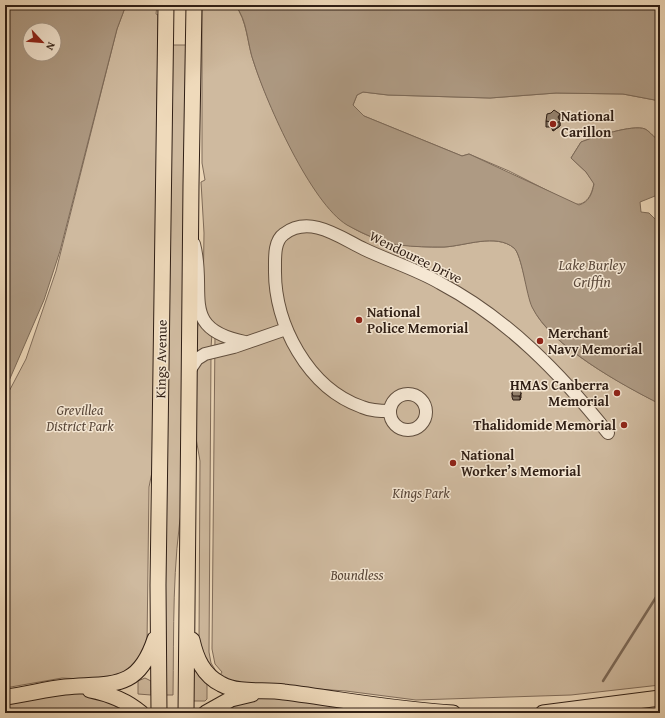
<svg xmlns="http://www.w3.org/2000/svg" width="665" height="718" viewBox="0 0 665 718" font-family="'Gentium Book Plus',serif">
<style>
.green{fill:#cfba9f;stroke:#806c5a}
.water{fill:#ae9a83;stroke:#7c6957;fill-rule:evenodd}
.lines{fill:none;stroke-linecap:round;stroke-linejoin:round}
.stream{stroke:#7c6957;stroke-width:2.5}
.minor-casing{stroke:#604e3e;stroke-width:14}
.major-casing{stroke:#301f15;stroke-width:17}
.minor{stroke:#f5e7d3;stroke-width:12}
.major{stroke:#efdabb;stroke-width:15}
.wall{fill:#7e6e5c;stroke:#301f15}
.shaded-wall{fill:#675a4b;stroke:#301f15}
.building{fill:#93806b;stroke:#301f15}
.poi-dot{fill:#8f2418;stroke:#f5e7d3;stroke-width:1.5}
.labels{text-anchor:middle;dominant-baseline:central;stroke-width:3;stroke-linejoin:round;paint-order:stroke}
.poi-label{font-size:14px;font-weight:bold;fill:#301f15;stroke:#f5e7d3;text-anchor:start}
.street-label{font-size:14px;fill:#301f15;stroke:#f5e7d3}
.park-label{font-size:14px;font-style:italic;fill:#584638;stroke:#f5e7d3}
.water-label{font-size:15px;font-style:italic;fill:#5c4a3c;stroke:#f5e7d3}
</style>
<rect width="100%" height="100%" fill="#efdabb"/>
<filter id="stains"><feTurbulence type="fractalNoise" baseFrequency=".005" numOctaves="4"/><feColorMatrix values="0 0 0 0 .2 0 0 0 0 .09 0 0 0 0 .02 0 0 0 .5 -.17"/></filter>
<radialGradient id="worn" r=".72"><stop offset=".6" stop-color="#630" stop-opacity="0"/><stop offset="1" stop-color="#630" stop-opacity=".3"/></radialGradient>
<path class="green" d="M126 5H157L156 14 158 15 154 462 149 487 147 644 144 653 126 673 103 680 62 678 5 688V399L26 359 56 271 117 29Z
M202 5H235C247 20 247 42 253 60 267 103 309 197 345 223 373 243 411 248 444 247 465 246 496 233 514 248 522 255 527 296 534 310 552 347 623 385 660 404V685L571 695 416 700 346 691 241 684 219 677 222 672 215 664 212 649 215 335 203 303 204 233 201 182 205 180 202 163Z
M170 45H189L183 500C172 564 174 630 173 695H166L164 673Z
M363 92 388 95 490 98 556 93 623 94 660 101V140C653 138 651 132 645 129 633 124 594 137 581 142L571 158 586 172 594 183C592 194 587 206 574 204L509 171 469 154 462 156 364 116 353 105 357 95Z
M198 321 212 333 211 348 196 353Z
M211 353 209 652 211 663 216 671 215 674 201 652 199 641 200 461 196 438V366Z
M194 667 207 681V699L205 701H193Z
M145 678 151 681V695L138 694V681Z
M80 693 105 698 130 713H5V703L63 694Z
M256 695 403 713H214Z"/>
<path class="water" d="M5 5H126L117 29 60 251 44 300 5 390ZM30 30H54V54H30Z
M235 5H660V101L623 94 556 93 490 98 388 95 363 92 357 95 353 105 364 116 462 156 469 154 579 205C589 202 592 194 594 184L586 172 571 158 581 142C594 137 633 124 645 129 651 132 653 138 660 140V194L640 202 641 212 649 213 656 220 660 219V404C622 385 551 346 532 307 526 294 522 255 514 248 496 233 465 246 444 247 429 247 414 247 399 245 382 243 362 233 347 225 311 203 267 104 254 63 247 45 248 20 235 5Z"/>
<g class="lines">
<path class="stream" d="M603 681 660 591"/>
<defs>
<path id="minor" d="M194 244C207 293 178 329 245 342
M189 371 197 359 205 354 234 347 286 329
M390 412a18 18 0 1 1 36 0a18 18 0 1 1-36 0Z
M390 411C380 411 371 411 362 407 308 388 274 324 275 269 275 257 274 241 284 234 310 214 341 238 364 249 389 261 416 269 440 283 508 319 561 374 608 433"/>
<path id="major" d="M192 640C196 658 203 675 221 684 239 694 264 689 284 692 340 699 396 710 453 713
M90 690C110 694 126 700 141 713
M5 697C25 695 45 689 65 687 112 683 138 691 155 639
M159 713 158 585 166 5
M186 713 191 185 194 5
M206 713 231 699 252 694
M543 713 660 698"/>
</defs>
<use href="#minor" class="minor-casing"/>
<use href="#major" class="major-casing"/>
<use href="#minor" class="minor"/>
<use href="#major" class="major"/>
</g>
<path class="wall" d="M560 119V126L553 131 551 127H546V121Z
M512 393 521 397 520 400H513L512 397Z"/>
<path class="shaded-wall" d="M560 114V119L558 122 560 121V126L553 131V125Z
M521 393V397L520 400V396Z"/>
<path class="building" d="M554 110 560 114 558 117 560 121 553 125 551 122 546 121 547 114 551 113Z
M517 381 521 393 520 396H513L512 393Z"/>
<g class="poi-dot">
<circle cx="553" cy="124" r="4"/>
<circle cx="359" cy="320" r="4"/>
<circle cx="540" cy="341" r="4"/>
<circle cx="617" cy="393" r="4"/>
<circle cx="624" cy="425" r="4"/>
<circle cx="453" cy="463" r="4"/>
</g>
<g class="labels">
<g class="poi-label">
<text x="561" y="116">National<tspan x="561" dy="16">Carillon</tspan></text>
<text x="367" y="312">National<tspan x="367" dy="16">Police Memorial</tspan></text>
<text x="548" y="333">Merchant<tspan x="548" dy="16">Navy Memorial</tspan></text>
<text x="609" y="385" text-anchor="end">HMAS Canberra<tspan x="609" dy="16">Memorial</tspan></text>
<text x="616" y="425" text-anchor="end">Thalidomide Memorial</text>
<text x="461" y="455">National<tspan x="461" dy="16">Worker’s Memorial</tspan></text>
</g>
<g class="street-label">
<text transform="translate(416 257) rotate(26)">Wendouree Drive</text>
<text transform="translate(161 359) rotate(-89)">Kings Avenue</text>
</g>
<g class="park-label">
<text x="80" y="410">Grevillea<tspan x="80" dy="16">District Park</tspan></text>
<text x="421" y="493">Kings Park</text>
<text x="357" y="575">Boundless</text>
</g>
<g class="water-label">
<text x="592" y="264">Lake Burley<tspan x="592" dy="17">Griffin</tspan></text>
</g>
</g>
<rect width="665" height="718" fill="none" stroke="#efdabb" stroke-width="20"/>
<rect x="6" y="6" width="653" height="706" fill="none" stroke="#301f15" stroke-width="2"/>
<rect x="10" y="10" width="645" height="698" fill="none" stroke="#301f15"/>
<g transform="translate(42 42) rotate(116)"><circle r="19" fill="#f5e7d3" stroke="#a69787"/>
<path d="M0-3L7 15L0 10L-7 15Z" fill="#8f2418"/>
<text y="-6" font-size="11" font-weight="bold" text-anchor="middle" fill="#301f15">N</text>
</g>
<rect width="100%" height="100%" filter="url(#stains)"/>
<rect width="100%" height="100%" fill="url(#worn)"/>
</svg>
